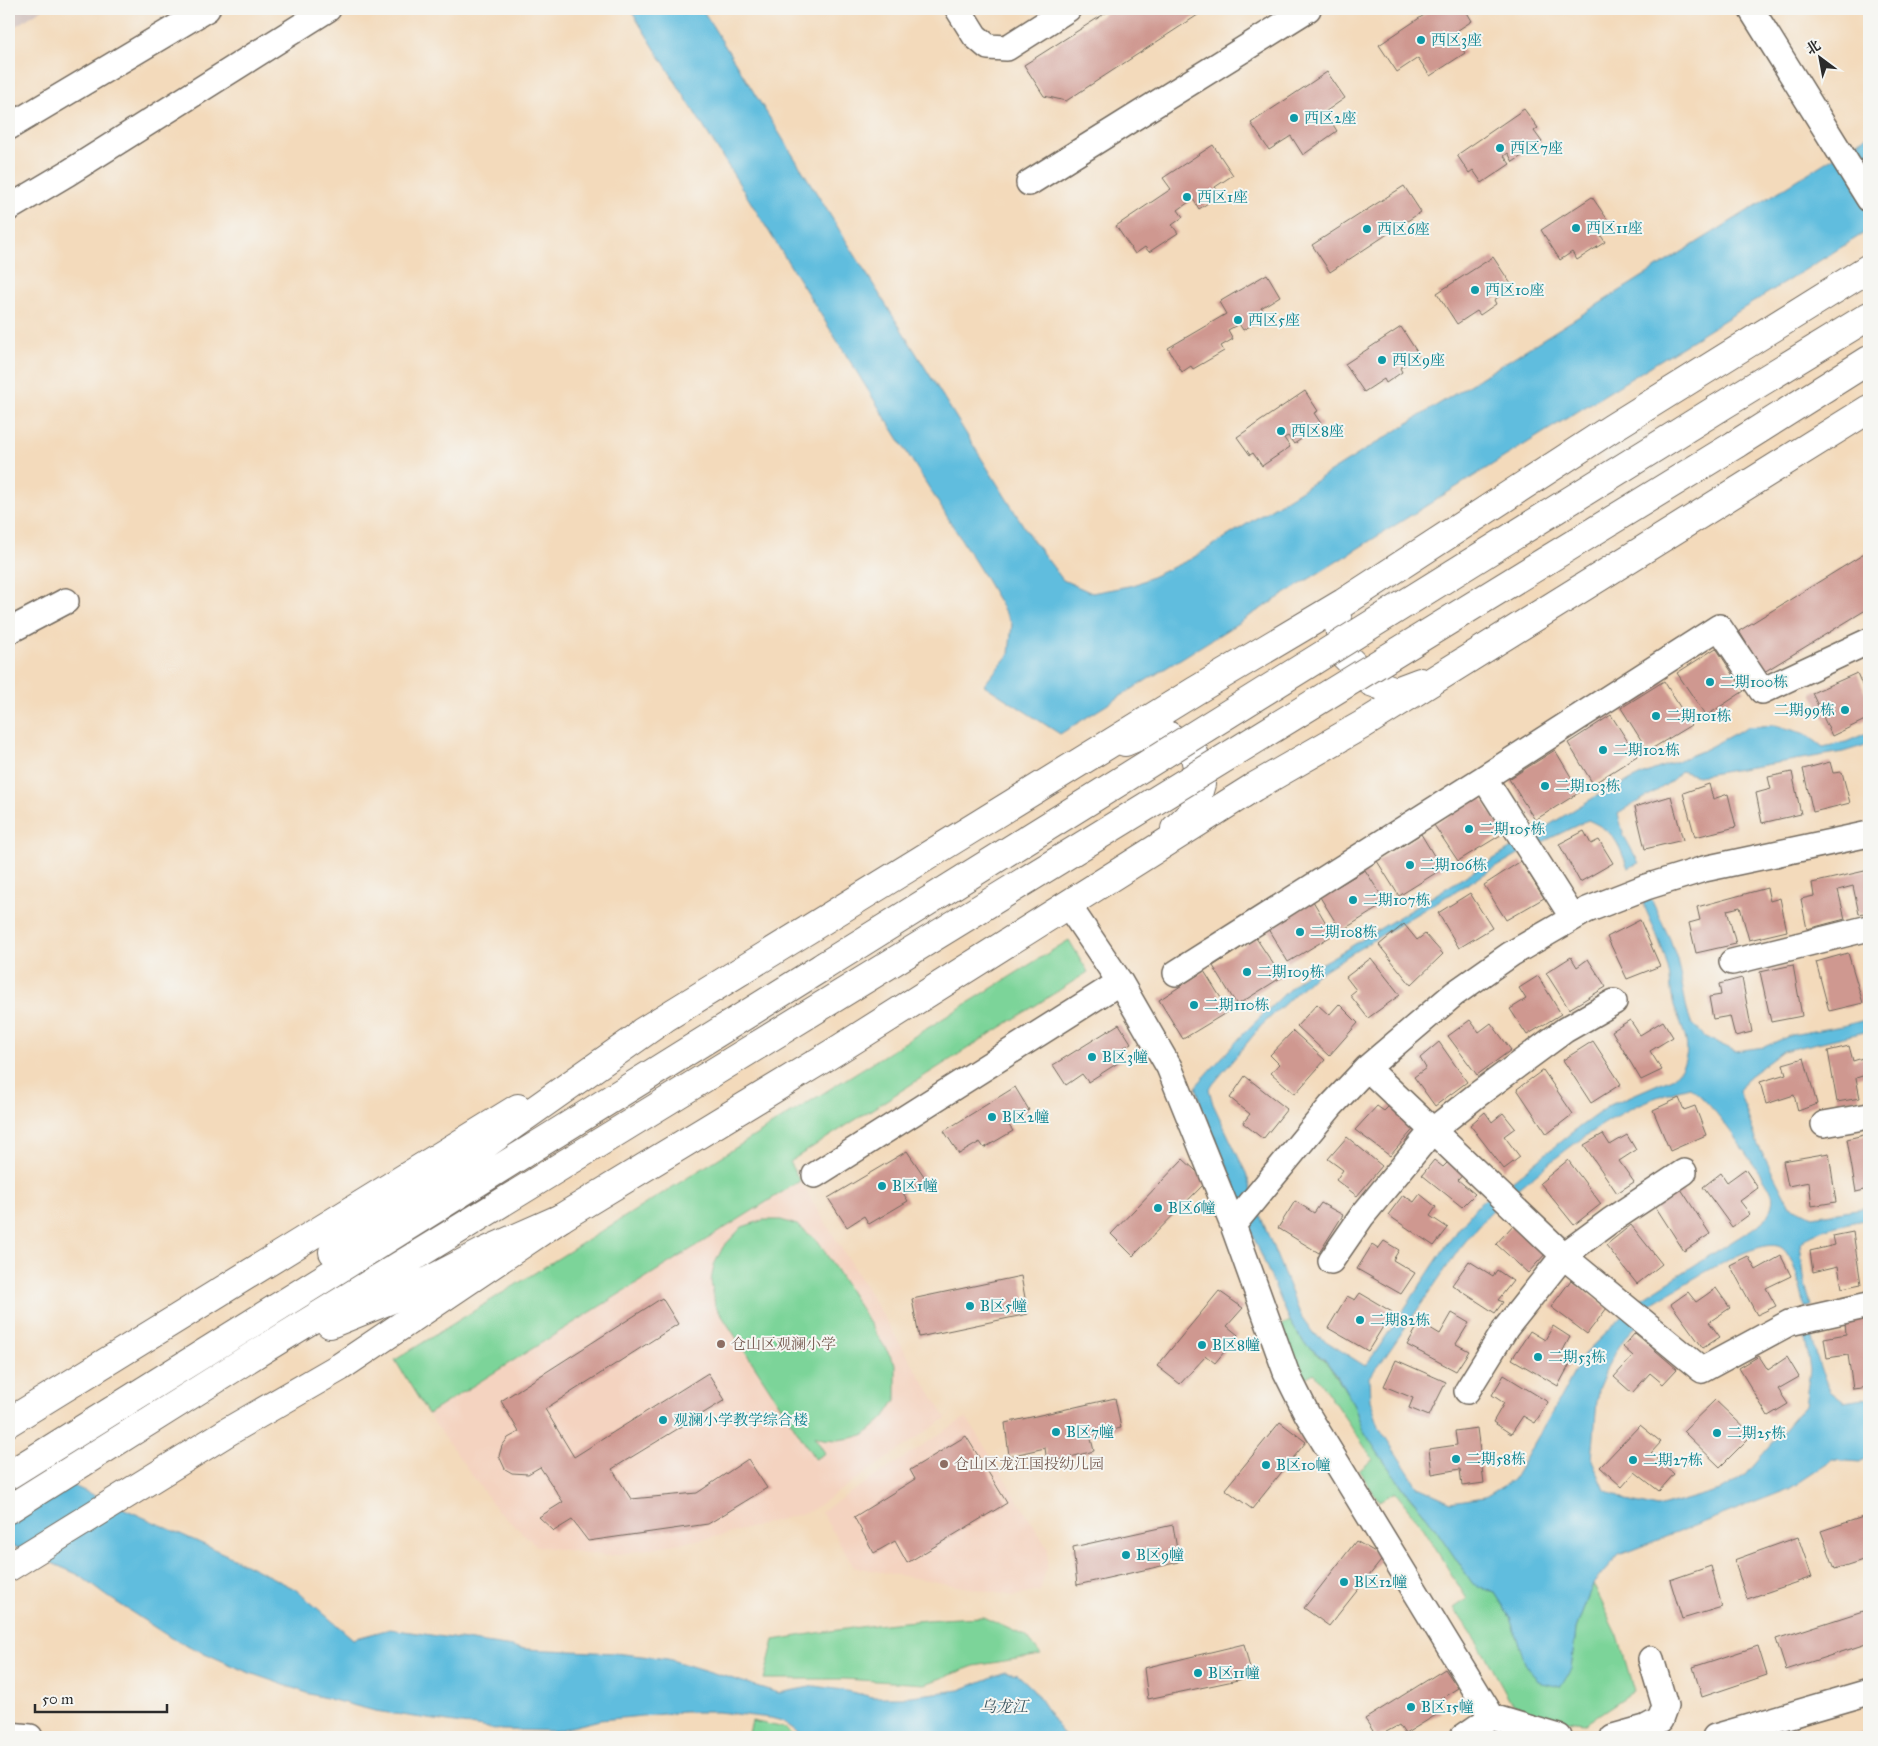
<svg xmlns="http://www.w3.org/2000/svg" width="1878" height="1746" viewBox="0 0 1878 1746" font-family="'IM FELL Great Primer','Noto Serif SC',serif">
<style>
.built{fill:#f4d3c0}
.industrial{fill:#d0c0bc}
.green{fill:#7cd499;stroke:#548062}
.water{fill:#60bdde;stroke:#467484}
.building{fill:#cf9890}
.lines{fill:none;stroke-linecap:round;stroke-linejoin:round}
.minor-casing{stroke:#71685d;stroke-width:28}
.major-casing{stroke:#71685d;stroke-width:30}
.highway-casing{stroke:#71685d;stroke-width:30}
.minor{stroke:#fff;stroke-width:25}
.major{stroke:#fff;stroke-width:28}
.highway{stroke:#fff;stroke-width:28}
.highway-bridge-casing{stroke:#71685d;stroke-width:30;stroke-linecap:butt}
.highway-bridge{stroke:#fff;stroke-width:28}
.culture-dot{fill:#0f9aa8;stroke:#f6f6f2;stroke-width:2}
.education-dot{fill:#8d6e63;stroke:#f6f6f2;stroke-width:2}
.labels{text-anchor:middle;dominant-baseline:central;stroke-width:4;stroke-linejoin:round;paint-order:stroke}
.culture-label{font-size:15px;fill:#0d838f;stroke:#f6f6f2;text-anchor:start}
.education-label{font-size:15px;fill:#785e54;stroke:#f6f6f2;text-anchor:start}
.water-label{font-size:16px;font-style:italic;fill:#3b5761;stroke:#f6f6f2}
</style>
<rect width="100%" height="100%" fill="#f6f6f2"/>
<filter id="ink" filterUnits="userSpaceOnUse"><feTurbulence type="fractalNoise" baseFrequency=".02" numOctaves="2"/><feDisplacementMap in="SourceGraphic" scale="10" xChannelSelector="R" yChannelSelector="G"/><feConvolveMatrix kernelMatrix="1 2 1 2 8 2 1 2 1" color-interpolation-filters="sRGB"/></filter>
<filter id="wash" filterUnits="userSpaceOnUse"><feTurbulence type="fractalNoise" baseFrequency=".0096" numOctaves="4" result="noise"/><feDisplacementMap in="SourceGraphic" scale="20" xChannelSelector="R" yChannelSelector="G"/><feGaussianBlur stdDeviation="1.12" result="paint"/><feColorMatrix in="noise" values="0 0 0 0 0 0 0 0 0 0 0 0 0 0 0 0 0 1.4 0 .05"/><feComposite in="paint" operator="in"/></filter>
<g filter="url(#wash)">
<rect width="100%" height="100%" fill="#f3dabb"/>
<path class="built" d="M800 1181 946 1418 810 1511 724 1535 608 1556 537 1546 497 1510 428 1414Z
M966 1417 1048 1548 1047 1566 1040 1591 1014 1596 854 1567 821 1512Z"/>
<path class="industrial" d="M9 9H43L9 30Z"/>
<path class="green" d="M1069 940 1088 972 789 1162 800 1181 428 1414 395 1360Z
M763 1220H781L797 1225 818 1241 896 1365V1400L884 1418 866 1434 852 1438 837 1440 823 1439 814 1436 825 1453 815 1459 715 1305 711 1281 714 1265 723 1247 742 1227Z
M1290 1321 1303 1342 1326 1362 1339 1380 1354 1405 1362 1428 1378 1453 1408 1495 1428 1518 1473 1584 1495 1593 1509 1615 1525 1663 1571 1669 1576 1629 1593 1584 1618 1636 1634 1691 1586 1723 1553 1720 1512 1704 1483 1651 1454 1608 1467 1599 1418 1521 1395 1492 1379 1501 1359 1471 1373 1459 1314 1373 1297 1382 1278 1327Z
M983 1617 1027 1637 1041 1655 974 1666 925 1684 844 1679H764L774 1640C844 1628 912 1619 983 1617Z
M752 1721 785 1728 796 1737H748Z"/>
<path class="water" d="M630 9H702L1031 538 1063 580 1092 593 1134 585 1191 559 1869 135V230L1060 734 984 685 1009 654 1012 624 981 571Z
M1775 725 1806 734 1823 747 1846 742 1869 732V744L1843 752 1698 776 1681 771C1667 789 1637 800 1618 814L1624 836 1639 863 1628 868C1617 841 1615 832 1588 820L1520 853 1403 922 1313 977 1261 1026 1209 1089 1213 1104 1246 1173 1262 1220 1301 1316 1313 1333 1365 1366 1377 1350 1450 1240 1476 1207 1490 1195 1499 1204 1487 1216 1460 1248 1385 1357 1369 1377 1370 1400 1380 1429 1418 1487 1451 1502 1485 1497 1513 1480 1561 1397 1584 1354 1624 1315 1637 1325 1624 1339 1611 1359 1598 1389 1592 1460 1605 1490 1626 1501 1658 1508 1720 1490 1745 1475 1805 1405 1810 1370 1804 1332 1810 1331 1820 1368 1830 1391 1844 1402 1869 1398V1455L1860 1462 1833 1460 1789 1489 1619 1555 1593 1584 1576 1629 1571 1669 1560 1687 1538 1682 1525 1663 1509 1615 1495 1593 1473 1584 1428 1518 1407 1493 1378 1453 1362 1428 1354 1405 1338 1377 1325 1360 1303 1342 1290 1321 1243 1213 1233 1180 1202 1108 1196 1086 1246 1031 1308 971 1350 947 1593 798 1639 776 1702 751 1747 727Z
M1651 899 1670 939 1677 959 1687 1010 1691 1022 1705 1037 1735 1051 1764 1047 1791 1035 1842 1026 1869 1019V1031L1783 1051 1748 1077 1739 1091 1758 1145 1790 1206 1813 1216 1869 1207V1219C1853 1222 1808 1230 1800 1244L1805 1284 1811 1306 1805 1308C1801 1292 1795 1258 1782 1248 1761 1232 1670 1294 1648 1306L1641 1299 1763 1222C1768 1216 1775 1203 1772 1194 1768 1183 1758 1171 1751 1161 1733 1135 1716 1108 1690 1087 1623 1102 1569 1146 1517 1190L1511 1182 1571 1133 1610 1105 1674 1077C1699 1051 1681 1030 1673 1002 1670 991 1671 979 1668 968 1662 945 1652 924 1643 903Z
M9 1457 227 1555 295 1589 353 1639 390 1629 526 1649 615 1653 668 1659 779 1693 815 1686 842 1690 873 1697H903L960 1690 1005 1672 1017 1674 1033 1689 1065 1737H805L782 1721 771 1718 718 1712H684L600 1720 555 1731 502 1730 375 1711 310 1694 247 1672 171 1638 107 1596 79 1575 9 1544Z"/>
<g id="blocks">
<path class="building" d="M1112 9H1207L1066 101 1044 96 1024 65Z
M1433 9H1465L1472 21 1452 34 1465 53 1430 76 1418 58 1397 72 1379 45Z
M1327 72 1345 98 1325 112 1337 131 1303 155 1291 136 1269 150 1251 123Z
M1524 109 1538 128 1534 131 1542 142 1513 162 1508 153 1504 156 1510 164 1482 183 1473 170 1469 173 1457 155Z
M1213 145 1233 175 1215 187 1220 195 1199 209 1193 199 1178 210 1183 217 1172 225 1178 233 1149 252 1145 247 1135 254 1116 226 1171 189 1163 178Z
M1404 186 1421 212 1330 272 1312 245Z
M1592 197 1612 226 1600 234 1605 242 1577 260 1572 252 1560 260 1541 230Z
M1493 257 1513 287 1494 300 1496 304 1480 315 1477 311 1457 324 1437 293Z
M1267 274 1280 296 1261 308 1266 317 1243 330 1239 324 1228 330 1233 339 1221 346 1224 351 1193 369 1191 366 1182 372 1168 348 1226 314 1219 302Z
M1401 327 1419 355 1400 368 1402 372 1386 383 1384 379 1364 392 1345 364Z
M1305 391 1318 411 1314 413 1322 425 1294 444 1288 436 1284 438 1290 447 1262 466 1253 453 1250 455 1237 437Z
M1869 551V608L1764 672 1739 631Z
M1716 648 1744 691 1706 716 1677 673Z
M1857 673 1869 701V718L1832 736 1812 693Z
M1664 681 1691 725 1648 751 1621 708Z
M1611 715 1637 756 1593 784 1568 743Z
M1555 750 1580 792 1535 820 1509 779Z
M1830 762 1833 773 1842 772 1850 803 1813 812 1803 769Z
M1792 772 1801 814 1762 823 1756 793 1771 789 1768 777Z
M1709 784 1713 799 1728 794 1736 827 1695 837 1683 793Z
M1480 796 1504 833 1458 861 1434 825Z
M1671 796 1683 840 1645 849 1635 807Z
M1584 831 1591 844 1599 840 1613 863 1580 882 1559 844Z
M1421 834 1442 869 1399 896 1377 861Z
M1521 861 1544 898 1506 920 1484 885Z
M1365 870 1386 903 1341 931 1320 897Z
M1869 870V912L1859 914 1853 886 1838 890 1845 919 1807 929 1801 899 1814 896 1812 883Z
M1767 888 1770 901 1780 898 1787 931 1749 940 1740 907 1727 910 1736 944 1696 953 1689 923 1700 920 1697 907Z
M1470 893 1492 928 1459 948 1438 913Z
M1313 901 1333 935 1288 962 1268 929Z
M1640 920 1660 966 1627 979 1607 937Z
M1404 924 1417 940 1425 934 1443 954 1411 985 1379 945Z
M1256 938 1282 977 1237 1005 1213 966Z
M1848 953 1863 1003 1829 1011 1816 962Z
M1571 957 1577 967 1588 959 1606 987 1569 1009 1546 973Z
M1371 958 1400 995 1368 1018 1350 995 1356 990 1346 977Z
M1793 965 1802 1016 1771 1022 1760 972Z
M1204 971 1229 1011 1183 1039 1159 1000Z
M1538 976 1561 1014 1527 1035 1510 1009 1526 999 1519 988Z
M1742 978 1752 1032 1735 1036 1730 1016 1713 1019 1709 997 1721 995 1719 984Z
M1317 1004 1329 1015 1339 1004 1358 1023 1329 1056 1297 1026Z
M1470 1020 1479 1032 1491 1023 1511 1050 1477 1075 1448 1036Z
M1630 1020 1640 1035 1663 1021 1673 1037 1650 1051 1662 1070 1641 1080 1612 1031Z
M1119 1024 1131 1043 1115 1053 1121 1061 1088 1082 1082 1074 1066 1085 1053 1065Z
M1293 1031 1325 1060 1295 1094 1271 1073 1279 1064 1270 1055Z
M1593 1041 1621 1084 1591 1103 1563 1060Z
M1439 1042 1467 1082 1435 1106 1414 1077 1426 1068 1420 1058Z
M1849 1046 1853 1061 1869 1056V1074L1856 1078 1860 1098 1837 1102 1828 1051Z
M1804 1058 1817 1104 1798 1111 1794 1095 1766 1104 1760 1082 1786 1074 1783 1064Z
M1543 1070 1573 1114 1547 1134 1517 1089Z
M1245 1076 1287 1109 1263 1139 1243 1123 1250 1114 1230 1098Z
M1015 1087 1029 1110 1008 1124 1013 1131 984 1148 980 1142 959 1154 944 1131Z
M1679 1098 1684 1110 1695 1106 1706 1135 1670 1151 1653 1110Z
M1391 1104 1417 1125 1390 1156 1355 1130 1377 1106 1384 1111Z
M1485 1112 1492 1122 1503 1113 1515 1128 1504 1136 1520 1157 1504 1169 1470 1125Z
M1603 1134 1610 1145 1627 1135 1636 1150 1619 1161 1634 1182 1617 1193 1584 1145Z
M1868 1134 1869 1189 1856 1192 1847 1139Z
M1347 1137 1382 1166 1357 1196 1336 1180 1343 1170 1328 1159Z
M907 1151 926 1179 903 1193 908 1201 869 1224 864 1216 847 1227 828 1198Z
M1829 1153 1836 1202 1812 1206 1809 1182 1788 1186 1783 1161Z
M1183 1159 1207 1181 1133 1256 1111 1234Z
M1434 1160 1443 1167 1450 1160 1465 1172 1458 1180 1475 1194 1462 1207 1422 1175Z
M1568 1160 1601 1204 1574 1225 1540 1183Z
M1745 1169 1758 1188 1740 1201 1750 1214 1732 1227 1703 1187 1721 1173 1727 1182Z
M1681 1189 1710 1234 1684 1251 1655 1206Z
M1420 1194 1436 1207 1430 1216 1448 1228 1434 1246 1388 1215 1403 1195 1414 1202Z
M1295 1201 1314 1213 1321 1203 1343 1215 1319 1253 1278 1228Z
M1515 1223 1547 1252 1528 1273 1496 1244Z
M1631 1225 1662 1264 1637 1284 1606 1245Z
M1853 1232 1861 1284 1842 1288 1838 1266 1813 1272 1810 1251 1835 1245 1833 1236Z
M1384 1241 1399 1250 1393 1260 1415 1273 1401 1294 1357 1269 1372 1245 1378 1249Z
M1748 1256 1756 1270 1781 1256 1791 1276 1766 1288 1776 1306 1757 1315 1730 1265Z
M1469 1261 1493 1276 1497 1270 1513 1281 1498 1300 1503 1302 1495 1313 1452 1285Z
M1021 1276 1028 1314 919 1337 912 1299Z
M1571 1280 1607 1308 1587 1334 1551 1307Z
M1716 1288 1730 1308 1709 1322 1720 1337 1703 1348 1671 1304 1688 1292 1696 1302Z
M1219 1291 1243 1308 1227 1326 1238 1335 1215 1363 1206 1356 1180 1384 1157 1366Z
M1360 1293 1392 1312 1368 1351 1328 1328 1347 1296 1355 1300Z
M662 1298 678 1324 545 1409 574 1457 708 1373 725 1400 612 1469 631 1499 697 1493 748 1459 767 1488 708 1524 588 1541 572 1520 554 1531 539 1517 563 1502 540 1467 528 1474 512 1473 505 1469 499 1456 502 1446 508 1438 519 1432 501 1401Z
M1452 1313 1469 1323 1456 1344 1469 1351 1456 1371 1407 1345 1420 1322 1440 1334Z
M1869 1318V1387L1853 1389 1848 1355 1827 1358 1824 1338 1846 1334 1845 1322Z
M1553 1326 1570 1337 1560 1356 1571 1362 1558 1386 1512 1359 1530 1331 1545 1340Z
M1635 1333 1677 1369 1663 1384 1650 1373 1632 1393 1614 1377 1633 1356 1623 1347Z
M1759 1356 1768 1370 1787 1357 1799 1377 1778 1389 1788 1404 1768 1416 1739 1368Z
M1396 1360 1446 1382 1429 1416 1409 1408 1413 1398 1384 1386Z
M1504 1375 1548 1402 1535 1423 1523 1416 1511 1434 1493 1422 1504 1403 1492 1395Z
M1115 1398 1121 1428 1090 1435 1094 1451 1047 1463 1045 1448 1009 1456 1005 1423Z
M1715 1400 1752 1435 1720 1467 1683 1431Z
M1280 1422 1306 1442 1252 1509 1225 1489Z
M1640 1425 1661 1442 1651 1453 1674 1474 1659 1491 1635 1472 1622 1487 1600 1467Z
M1477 1428 1484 1483 1462 1486 1460 1469 1432 1474 1429 1449 1457 1445 1455 1431Z
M966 1436 1007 1503 907 1563 895 1541 874 1553 854 1517 915 1479 910 1470Z
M1869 1515V1558L1835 1569 1821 1531Z
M1173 1525 1179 1562 1077 1585 1073 1547Z
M1798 1537 1812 1577 1747 1599 1734 1560Z
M1356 1541 1384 1557 1329 1626 1304 1608Z
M1711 1566 1722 1607 1682 1619 1670 1580Z
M1869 1609V1643L1786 1670 1776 1639Z
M1244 1644 1252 1677 1148 1699 1144 1668Z
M1758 1646 1767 1675 1702 1697 1693 1667Z
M1445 1669 1458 1688 1434 1703 1441 1712 1405 1734 1399 1725 1377 1737 1365 1719Z
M1869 1731V1737H1850Z"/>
</g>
</g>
<g filter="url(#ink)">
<use href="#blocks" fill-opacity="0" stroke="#71685d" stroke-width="1"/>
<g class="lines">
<defs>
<path id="minor" d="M958 9 975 36 988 47 1007 48 1068 9
M1751 9 1869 199
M9 127 207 9
M1029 183 1308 9
M9 208 68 173 328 9
M9 631 66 601
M1068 905 1120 982 1169 1067 1233 1225 1286 1372 1307 1414 1492 1717 1559 1737
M1573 918 1484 778 1719 627 1762 691 1869 641
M1732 962 1869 928
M1176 973 1484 778
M1367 1068 1573 1264 1702 1370 1789 1323 1869 1305
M1824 1124 1869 1116
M815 1175 1120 982
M1233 1225 1331 1106 1367 1068 1454 994 1511 954 1587 910 1646 887 1704 869 1869 834
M1331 1261 1362 1216 1433 1130 1477 1095 1565 1030 1614 1002
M1467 1391 1506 1328 1564 1255 1610 1221 1684 1172
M9 1735 30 1737
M1463 1737 1492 1717
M1613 1737 1645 1728 1660 1720 1665 1706 1651 1659
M1715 1737 1869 1692"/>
<path id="major" d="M1338 621 1344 655 1371 682 1396 691 1420 682
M1125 742 1137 737 1166 734 1194 753 1201 784 1193 812 1175 829
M642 1032 1195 691 1343 603 1612 428 1869 268
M9 1422 518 1108
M9 1567 229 1431 340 1367 561 1218 836 1051 1254 787 1362 725 1869 409"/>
<path id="highway" d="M1717 409 1869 316
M1736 444 1869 360
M333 1252 662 1020
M330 1324 397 1297 484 1252 561 1218
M9 1475 824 966
M9 1509 259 1352 758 1045"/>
</defs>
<use href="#minor" class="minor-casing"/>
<use href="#major" class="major-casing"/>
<use href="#highway" class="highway-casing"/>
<use href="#minor" class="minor"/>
<use href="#major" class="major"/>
<use href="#highway" class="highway"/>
<defs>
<path id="highway-bridge" d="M824 966 1717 409
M758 1045 1736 444"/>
</defs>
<use href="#highway-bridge" class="highway-bridge-casing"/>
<use href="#highway-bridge" class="highway-bridge"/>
</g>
</g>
<g class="culture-dot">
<circle cx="1421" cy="40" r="5"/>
<circle cx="1294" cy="118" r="5"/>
<circle cx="1500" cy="148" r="5"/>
<circle cx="1187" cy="197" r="5"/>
<circle cx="1576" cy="228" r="5"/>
<circle cx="1367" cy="229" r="5"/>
<circle cx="1475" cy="290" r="5"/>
<circle cx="1238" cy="320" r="5"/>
<circle cx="1382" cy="360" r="5"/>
<circle cx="1281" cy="431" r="5"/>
<circle cx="1710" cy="682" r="5"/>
<circle cx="1845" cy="710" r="5"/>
<circle cx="1656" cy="716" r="5"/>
<circle cx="1603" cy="750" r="5"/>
<circle cx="1545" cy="786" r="5"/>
<circle cx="1469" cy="829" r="5"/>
<circle cx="1410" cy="865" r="5"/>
<circle cx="1353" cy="900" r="5"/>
<circle cx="1300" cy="932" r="5"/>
<circle cx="1247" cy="972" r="5"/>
<circle cx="1194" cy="1005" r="5"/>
<circle cx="1092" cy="1057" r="5"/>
<circle cx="992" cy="1117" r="5"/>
<circle cx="882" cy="1186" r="5"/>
<circle cx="1158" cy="1208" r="5"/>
<circle cx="970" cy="1306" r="5"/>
<circle cx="1360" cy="1320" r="5"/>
<circle cx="1202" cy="1345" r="5"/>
<circle cx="1538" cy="1357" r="5"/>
<circle cx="663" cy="1420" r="5"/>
<circle cx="1056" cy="1432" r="5"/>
<circle cx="1717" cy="1433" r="5"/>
<circle cx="1456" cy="1459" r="5"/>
<circle cx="1633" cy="1460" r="5"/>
<circle cx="1266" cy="1465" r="5"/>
<circle cx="1126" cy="1555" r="5"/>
<circle cx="1344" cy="1582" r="5"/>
<circle cx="1198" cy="1673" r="5"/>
<circle cx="1411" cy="1707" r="5"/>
</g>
<g class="education-dot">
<circle cx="721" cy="1344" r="5"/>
<circle cx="944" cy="1464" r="5"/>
</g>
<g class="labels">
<g class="culture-label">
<text x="1431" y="40">西区3座</text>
<text x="1304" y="118">西区2座</text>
<text x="1510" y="148">西区7座</text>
<text x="1197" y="197">西区1座</text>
<text x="1586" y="228">西区11座</text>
<text x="1377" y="229">西区6座</text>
<text x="1485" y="290">西区10座</text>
<text x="1248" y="320">西区5座</text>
<text x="1392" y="360">西区9座</text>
<text x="1291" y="431">西区8座</text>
<text x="1720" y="682">二期100栋</text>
<text x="1835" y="710" text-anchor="end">二期99栋</text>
<text x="1666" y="716">二期101栋</text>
<text x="1613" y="750">二期102栋</text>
<text x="1555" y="786">二期103栋</text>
<text x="1479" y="829">二期105栋</text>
<text x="1420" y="865">二期106栋</text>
<text x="1363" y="900">二期107栋</text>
<text x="1310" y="932">二期108栋</text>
<text x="1257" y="972">二期109栋</text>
<text x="1204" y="1005">二期110栋</text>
<text x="1102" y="1057">B区3幢</text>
<text x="1002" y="1117">B区2幢</text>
<text x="892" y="1186">B区1幢</text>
<text x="1168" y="1208">B区6幢</text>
<text x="980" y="1306">B区5幢</text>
<text x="1370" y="1320">二期82栋</text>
<text x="1212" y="1345">B区8幢</text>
<text x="1548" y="1357">二期53栋</text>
<text x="673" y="1420">观澜小学教学综合楼</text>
<text x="1066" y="1432">B区7幢</text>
<text x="1727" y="1433">二期25栋</text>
<text x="1466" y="1459">二期58栋</text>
<text x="1643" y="1460">二期27栋</text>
<text x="1276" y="1465">B区10幢</text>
<text x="1136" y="1555">B区9幢</text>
<text x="1354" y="1582">B区12幢</text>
<text x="1208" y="1673">B区11幢</text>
<text x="1421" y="1707">B区15幢</text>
</g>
<g class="education-label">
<text x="731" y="1344">仓山区观澜小学</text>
<text x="954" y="1464">仓山区龙江国投幼儿园</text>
</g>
<g class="water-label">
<text x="1004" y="1706">乌龙江</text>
</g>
</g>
<rect width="1878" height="1746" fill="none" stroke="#f6f6f2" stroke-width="30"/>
<g transform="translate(1820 58) rotate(328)" stroke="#f6f6f2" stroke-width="4" paint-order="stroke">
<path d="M0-4L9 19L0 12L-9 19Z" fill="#2b2b2b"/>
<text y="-8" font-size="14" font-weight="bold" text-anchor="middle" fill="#2b2b2b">北</text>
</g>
<path d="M35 1704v8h132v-8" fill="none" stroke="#2b2b2b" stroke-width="2.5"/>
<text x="42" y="1704" font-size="15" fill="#2b2b2b" stroke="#f6f6f2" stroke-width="4" paint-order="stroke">50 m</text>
</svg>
